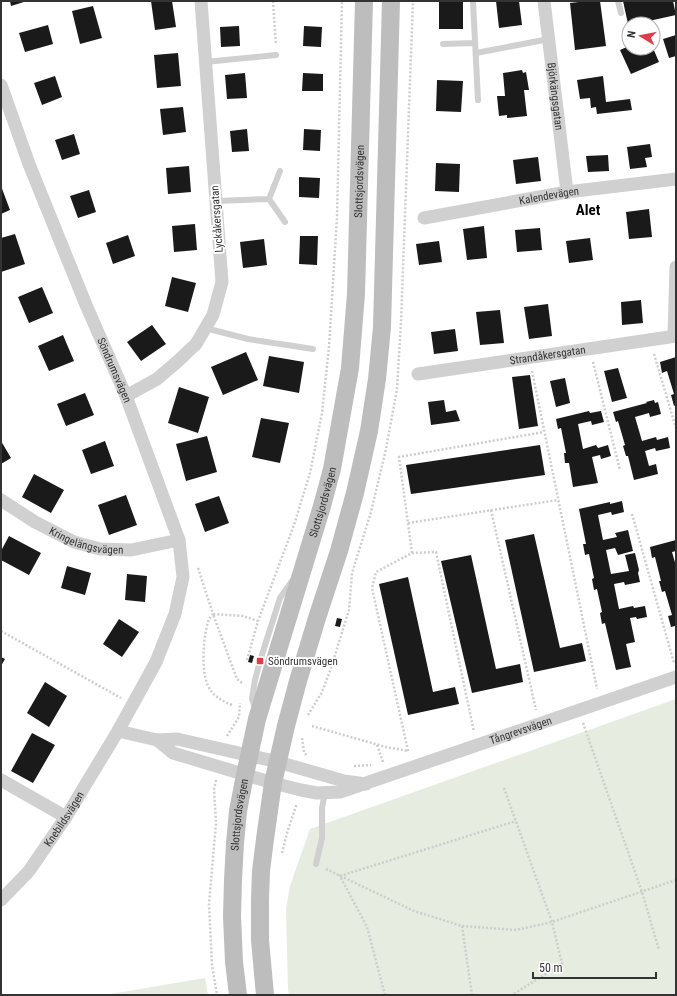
<svg xmlns="http://www.w3.org/2000/svg" width="677" height="996" viewBox="0 0 677 996" font-family="'Roboto Condensed',sans-serif">
<style>
.green{fill:#e6ecdf}
.building{fill:#1a1a1a}
.lines{fill:none;stroke-linecap:round;stroke-linejoin:round}
.path{stroke:#cdcdcd;stroke-width:2.5;stroke-dasharray:2 2;stroke-linecap:butt}
.lane{stroke:#d0d0d0;stroke-width:6}
.street{stroke:#d0d0d0;stroke-width:13}
.secondary{stroke:#bdbdbd;stroke-width:18}
.poi-dot{fill:#e63946;stroke:#fff;stroke-width:1.5}
.labels{text-anchor:middle;dominant-baseline:central;stroke-width:4;stroke-linejoin:round;paint-order:stroke}
.street-label{font-size:11px;fill:#333;stroke:#fff}
.poi-label{font-size:11px;fill:#333;stroke:#fff;text-anchor:start}
.district-label{font-size:15px;font-weight:bold;fill:#000;stroke:#fff}
</style>
<rect width="100%" height="100%" fill="#fff"/>
<path class="green" d="M676 699V995H289L288 989 286 909 290 886 310 829Z
M205 978 208 995H105Z"/>
<path class="building" d="M10 1H27L11 6Z
M151 1H172L176 27 155 30Z
M439 1H463V29H439Z
M496 1H519L522 25 499 28Z
M587 1H600L606 46 575 50 570 3Z
M623 1H673L676 15 635 24H628Z
M93 6 102 38 80 44 72 11Z
M48 25 53 44 25 52 19 33Z
M239 26 240 46 221 47 220 27Z
M304 26 322 27 321 47 303 46Z
M676 35V56L669 58 663 39Z
M629 46V48H653L659 62 631 74 620 50Z
M178 53 181 86 157 88 154 55Z
M522 70 523 73 526 72 529 90H524L527 116 507 118V115L499 116 497 96H505L503 73Z
M245 73 247 98 227 99 225 75Z
M303 73 323 74V91H302Z
M55 76 62 97 42 105 34 83Z
M603 76 606 102 630 99 632 110 597 114 596 107 591 108 590 98 580 99 577 80Z
M437 80 463 81 461 112 436 111Z
M183 107 186 132 163 135 160 109Z
M247 129 249 151 232 152 230 131Z
M304 129 321 130 320 151 303 150Z
M74 134 80 154 62 160 55 140Z
M650 144 652 157 645 158 647 167 630 169 627 147Z
M608 155 609 171 588 172 586 156Z
M538 157 541 181 516 184 513 160Z
M436 163 460 164 459 192 435 191Z
M189 166 191 192 168 194 166 168Z
M299 177 320 178 319 198 299 197Z
M1 186 10 210 1 214Z
M89 190 96 212 78 218 70 196Z
M649 209 652 237 629 239 626 212Z
M195 224 197 250 174 252 172 226Z
M484 226 487 258 467 260 463 229Z
M540 228 542 250 517 252 515 230Z
M15 234 25 264 1 272V238Z
M128 235 135 256 113 264 106 243Z
M300 236H318L317 265 299 264Z
M590 238 593 260 569 263 566 241Z
M264 239 267 265 243 268 240 242Z
M439 241 442 262 419 265 416 244Z
M172 277 196 283 188 312 165 306Z
M42 287 53 313 29 323 18 297Z
M641 300 643 323 622 325 621 302Z
M548 304 552 336 529 339 524 307Z
M500 310 504 343 480 345 476 312Z
M152 325 166 344 141 361 127 342Z
M455 329 458 351 434 354 431 332Z
M63 335 74 361 49 371 38 346Z
M246 352 258 380 223 395 211 367Z
M269 356 304 362 299 393 263 386Z
M676 357V405L674 406 671 395 674 394 667 371 662 373 660 362Z
M618 368 627 398 612 402 604 371Z
M530 375 538 426 519 429 512 377Z
M565 378 570 403 556 407 550 381Z
M179 387 209 397 198 433 168 423Z
M85 393 94 415 66 426 57 404Z
M444 400 446 412 456 410 460 421 431 425 428 402Z
M654 400 655 403 658 402 661 414 650 417 649 413 635 417 642 441 656 437 657 440 668 437 670 448 656 451 655 448 645 451 649 466 656 464 658 474 634 480 628 456H626L623 446 625 445 618 421 616 422 613 412 647 403 646 402Z
M589 411 590 413 601 411 604 422 592 425 591 421 578 424 583 449 596 445 598 448 608 445 611 456 601 459 600 455 592 457 598 483 573 487 569 463H565L564 453H566L561 428 558 429 556 419Z
M261 418 289 423 280 463 252 457Z
M207 436 217 472 186 481 176 444Z
M1 441 11 458 1 464Z
M105 441 114 466 91 474 82 450Z
M540 445 545 475 411 494 406 465Z
M34 474 64 490 51 513 22 497Z
M126 495 137 525 109 535 98 505Z
M219 496 229 523 205 532 195 504Z
M622 501 624 512 612 515 611 512 598 515 603 540 617 537 615 533 628 530 633 551 618 555 615 548 606 550 611 574 629 571 625 555 635 553 639 570 638 573 640 582 625 585 624 582 614 584 619 609 633 606 634 608 645 606 647 617 637 619 636 617 630 618 635 642 626 644 631 667 616 670 605 623 602 624 600 613 602 612 597 589 594 590 592 579 594 578 589 554 585 555 583 544H586L579 509 610 502V504Z
M534 534 560 648 582 643 586 661 534 672 505 540Z
M9 536 41 553 29 575 1 560V551Z
M676 540V551L672 552 676 566 675 629V626L671 627 668 616 672 615 665 591 662 592 659 581H661L655 557 652 558 650 547Z
M471 555 496 669 520 664 523 682 472 693 441 561Z
M67 566 91 573 85 595 61 588Z
M127 574 147 576 145 602 125 600Z
M408 577 433 692 455 687 459 704 408 715 379 584Z
M337 618 342 619 340 627 335 626Z
M119 619 139 632 122 657 103 644Z
M250 655 254 656 252 663 248 662Z
M1 657 5 659 1 666Z
M45 682 67 696 49 727 27 713Z
M32 733 55 745 33 783 11 771Z"/>
<g class="lines">
<path class="path" d="M273 1 276 45
M654 354 676 428
M593 362 620 470
M532 371 597 689
M491 510 536 710
M632 514 674 663
M408 523 558 500
M412 553 399 457 544 432
M198 568 213 614C211 616 209 619 208 622 203 638 200 677 211 691 217 698 224 702 232 705
M1 631 121 698
M247 660 258 621 294 525 310 473 322 413 329 347 337 217 342 1
M242 683 237 679 213 614 243 616 258 621
M308 715 322 692 331 668 349 610 352 573 371 512 386 449 397 389 401 322 413 1
M583 723 642 892 659 950
M312 726 386 747 408 751
M227 736 239 717 240 703
M302 738 304 752 307 756
M377 745 383 762
M408 751 372 588 376 572 412 553 436 552 474 732
M354 766 371 765
M216 780 214 789 216 823 209 904 212 965 217 995
M504 788 552 922 562 964 512 995
M282 853 287 833 297 803
M326 869 414 911 462 926 516 930 552 922 676 880
M462 926 472 995
M385 995 367 927 340 876 516 821"/>
<path class="lane" d="M618 1 621 13
M473 2 478 100
M443 44 475 43
M476 53 549 39
M205 62 276 55
M269 199 285 222
M216 201 269 199 280 171
M205 328 248 339 313 349
M255 708 252 699 253 692 255 680 260 661 280 598 292 581
M316 864 322 838V808L325 792"/>
<g class="street">
<path id="s1" d="M544 1 567 192"/>
<path id="s2" d="M1 85 29 164 86 305 126 396 179 540 183 577 175 614 156 662 118 731 157 740 177 739 278 762 344 781 366 784"/>
<path id="s3" d="M424 218 567 192 676 179"/>
<path d="M674 336 676 267"/>
<path id="s4" d="M418 374 676 336"/>
<path d="M126 396 157 379 178 361 196 344 213 315 222 282 201 1"/>
<path id="s5" d="M1 500 35 522 74 542 100 549 131 550 179 540"/>
<path id="s6" d="M157 740 173 753 273 783 301 790 317 793 340 792 676 677"/>
<path d="M1 780 66 817"/>
<path id="s7" d="M1 900 29 871 66 817 118 731"/>
</g>
<g class="secondary">
<path id="s8" d="M238 995 234 962 232 916 233 880 235 843 238 811 245 775 257 719 322 506 332 469 350 368 356 294 364 1"/>
<path d="M265 995 260 940V900L261 871 265 839 273 783 286 726 298 681 317 618 339 551 355 493 369 431 377 379 382 327 391 1"/>
</g>
</g>
<rect class="poi-dot" x="256" y="657" width="8" height="8" rx="2"/>
<g class="labels">
<g class="street-label">
<text stroke="none"><textPath href="#s1" startOffset="96">Björkängsgatan</textPath></text>
<text stroke="none"><textPath href="#s8" startOffset="829">Slottsjordsvägen</textPath></text>
<text stroke="none"><textPath href="#s3" startOffset="127">Kalendevägen</textPath></text>
<text transform="translate(217 219) rotate(-94)">Lyckåkersgatan</text>
<text stroke="none"><textPath href="#s4" startOffset="131">Strandåkersgatan</textPath></text>
<text stroke="none"><textPath href="#s2" startOffset="307">Söndrumsvägen</textPath></text>
<text stroke="none"><textPath href="#s8" startOffset="505">Slottsjordsvägen</textPath></text>
<text stroke="none"><textPath href="#s5" startOffset="96">Kringelängsvägen</textPath></text>
<text stroke="none"><textPath href="#s6" startOffset="384">Tångrevsvägen</textPath></text>
<text stroke="none"><textPath href="#s8" startOffset="181">Slottsjordsvägen</textPath></text>
<text stroke="none"><textPath href="#s7" startOffset="103">Knebildsvägen</textPath></text>
</g>
<g class="poi-label">
<text x="268" y="661">Söndrumsvägen</text>
</g>
<g class="district-label">
<text x="588" y="210">Alet</text>
</g>
</g>
<rect width="677" height="996" fill="none" stroke="#333333" stroke-width="4"/>
<g transform="translate(641 36) rotate(280)"><circle r="19" fill="#ffffff" stroke="#adadad"/>
<path d="M0-3L7 15L0 10L-7 15Z" fill="#e63946"/>
<text y="-6" font-size="11" font-weight="bold" text-anchor="middle" fill="#333333">N</text>
</g>
<path d="M533 972v6h123v-6" fill="none" stroke="#333333" stroke-width="2"/>
<text x="539" y="972" font-size="12" fill="#333333" stroke="#ffffff" stroke-width="3" paint-order="stroke">50 m</text>
</svg>
